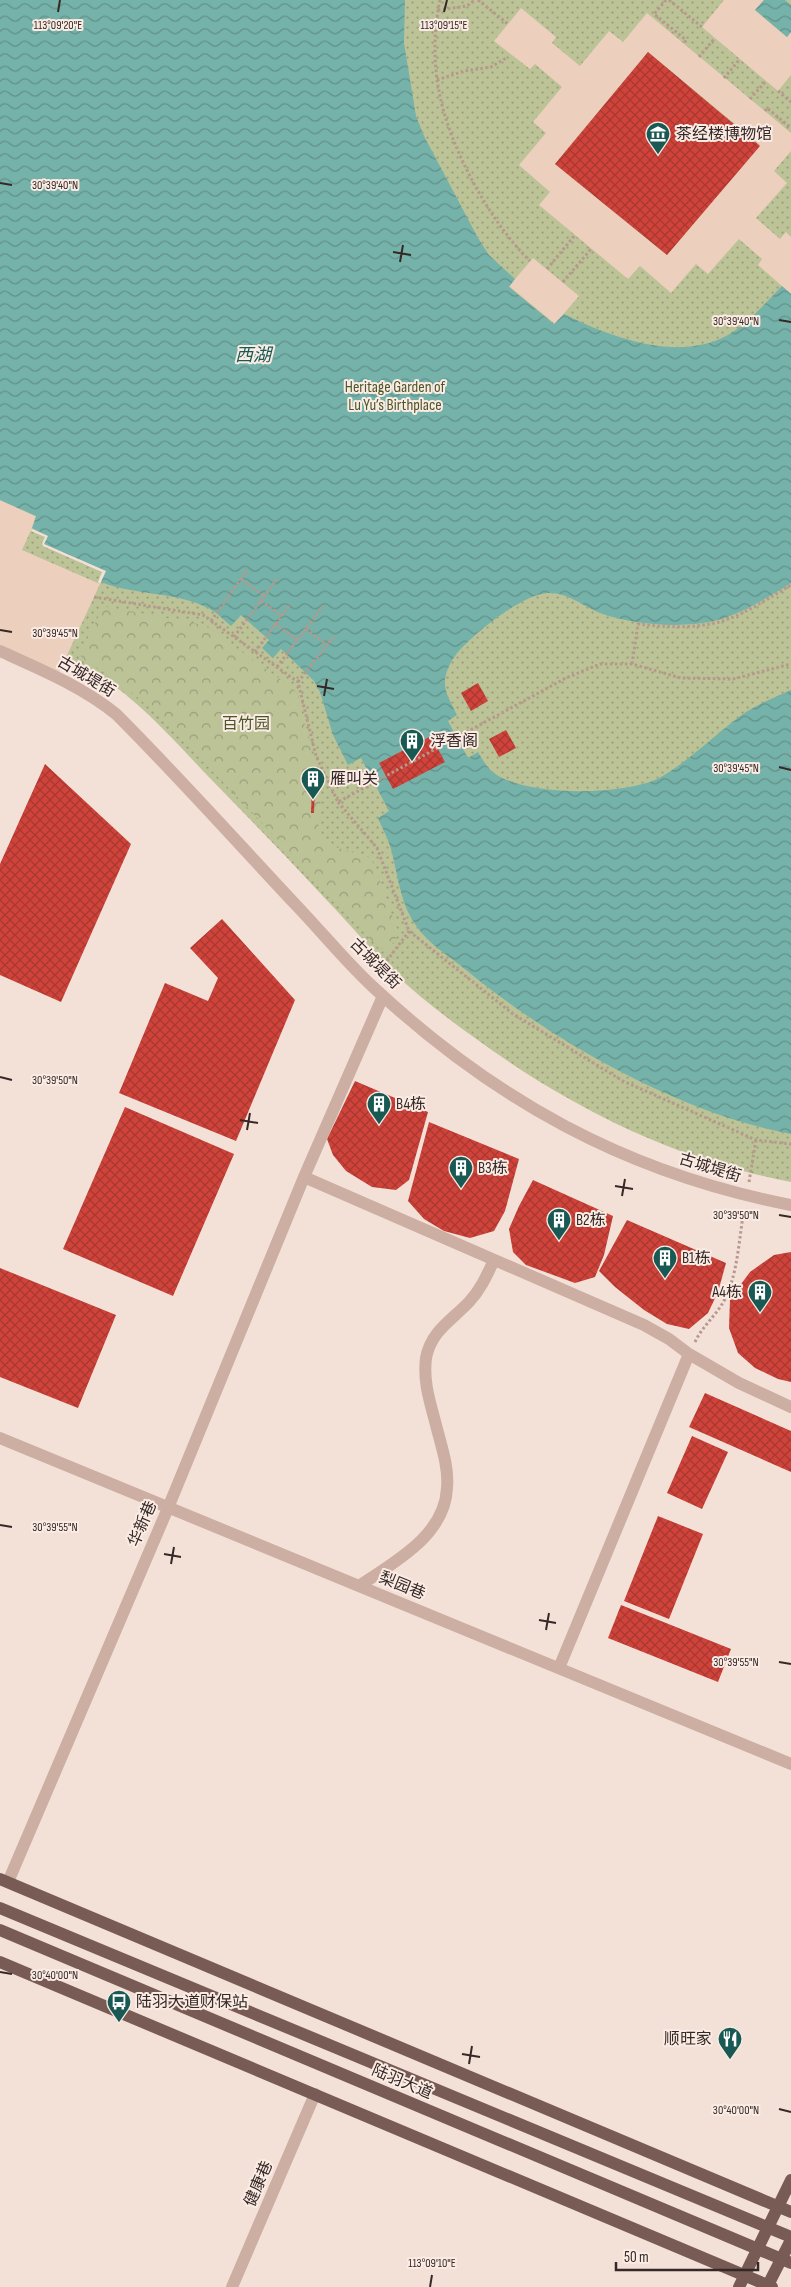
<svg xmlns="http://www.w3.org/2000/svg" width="791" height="2287" viewBox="0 0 791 2287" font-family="'Sofia Sans Condensed','Noto Sans SC',sans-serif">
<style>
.green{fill:url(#green-dots)}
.forest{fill:url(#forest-crowns)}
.plaza{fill:#eccfbd;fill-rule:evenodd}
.water{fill:url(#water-waves)}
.pier{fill:#f3e1d8}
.building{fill:url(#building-cross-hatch)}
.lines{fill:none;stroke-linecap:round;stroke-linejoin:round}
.path{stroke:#b7988d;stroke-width:3;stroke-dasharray:2.5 2.5;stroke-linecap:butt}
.minor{stroke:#ccaea3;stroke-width:12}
.major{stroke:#795b55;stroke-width:12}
.ticks{fill:none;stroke:#362826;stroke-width:2}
.labels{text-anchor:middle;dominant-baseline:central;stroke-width:4;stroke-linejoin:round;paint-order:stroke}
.poi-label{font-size:16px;fill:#362826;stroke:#faece4;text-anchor:start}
.park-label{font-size:16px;fill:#4d5628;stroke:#faece4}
.street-label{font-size:16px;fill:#362826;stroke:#faece4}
.water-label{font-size:18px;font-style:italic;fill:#185a53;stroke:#faece4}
.ticks-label{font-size:12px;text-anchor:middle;fill:#362826;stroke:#faece4;stroke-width:4;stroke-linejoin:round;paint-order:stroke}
</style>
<defs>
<pattern id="green-dots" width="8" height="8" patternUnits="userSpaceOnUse" patternTransform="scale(1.25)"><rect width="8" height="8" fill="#bcc397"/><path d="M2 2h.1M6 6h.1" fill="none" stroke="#9a9e7b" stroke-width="1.8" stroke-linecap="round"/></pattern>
<pattern id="forest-crowns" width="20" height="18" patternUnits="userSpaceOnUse" patternTransform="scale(1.25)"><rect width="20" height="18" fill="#bcc397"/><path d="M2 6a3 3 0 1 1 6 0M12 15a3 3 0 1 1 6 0" fill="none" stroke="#9a9e7b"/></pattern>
<pattern id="water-waves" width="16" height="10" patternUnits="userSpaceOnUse" patternTransform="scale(1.25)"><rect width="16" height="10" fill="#75b2a9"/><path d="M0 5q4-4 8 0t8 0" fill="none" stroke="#619189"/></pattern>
<pattern id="building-cross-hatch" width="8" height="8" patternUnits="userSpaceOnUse" patternTransform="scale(1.25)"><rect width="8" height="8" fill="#cf433a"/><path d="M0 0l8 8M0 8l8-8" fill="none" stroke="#a93831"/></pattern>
</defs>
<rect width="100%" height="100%" fill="#f3e1d8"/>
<path class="green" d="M0 0H791V1182C675 1160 569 1107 475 1038 447 1018 419 997 394 973 369 947 345 919 320 893 282 852 243 812 204 772 171 737 139 701 99 675 69 656 32 644 0 630Z"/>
<path class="forest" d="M107 607 204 625 291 687 297 693 319 783 321 798 318 824 323 837 332 846 368 857 374 864 398 932 396 939 388 949 379 948C326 890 272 833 217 776 175 733 137 688 83 660L80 654 101 611Z"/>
<path class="plaza" d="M724 0H764L755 10 787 37 791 32V75L778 91 702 27Z
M521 8 556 37 552 43 580 66 609 31 623 42 647 13 791 133V151L774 171 787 183 756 218 780 239 786 232 791 237V294L758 265 762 259 739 239 708 274 696 264 671 293 640 266 628 279 539 205 550 192 519 165 546 133 533 122 562 87 535 64 530 69 494 41ZM648 52 760 145 667 255 555 164Z
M533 258 579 296 555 324 509 286Z
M0 500 37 517 22 550 100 584 57 677 0 651Z"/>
<path class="water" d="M0 0H405L404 43 416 116 424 136 478 238 489 255 515 279 509 287 554 324 564 314C610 337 678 363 728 335 749 323 766 302 782 286L791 294V583C771 596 739 615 717 620 684 629 632 625 600 613 583 606 567 592 548 593 522 594 470 636 455 656 450 663 446 671 445 680 444 693 452 704 457 715L448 721 468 758 478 752C483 760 487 768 494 773 525 797 628 796 661 777 692 759 717 732 746 712 760 703 776 697 791 690V1134C679 1113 554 1042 466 970 449 956 427 943 415 924 400 902 398 875 391 849 388 838 382 828 378 818L389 811 361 758 348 765 333 735 320 692 314 681 281 649 273 658 262 648 269 640 241 615 231 626C224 620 217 613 210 609 176 591 136 596 101 582L105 571 44 544 48 536 32 528 36 516 0 500Z
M764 0H785L791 5V32L787 37 755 10Z"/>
<path class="pier" d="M32 529 48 536 44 544 106 571 100 584 98 582 102 572 43 546 42 543 45 537 31 531Z"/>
<path class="building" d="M648 52 760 146 667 255 555 164Z
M478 683 488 701 471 711 461 693Z
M506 730 516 748 499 757 489 739Z
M431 736 445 762 393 789 379 763Z
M45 764 131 844 61 1002 0 975V864Z
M312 787H315L314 813H311Z
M222 919 295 1000 236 1141 119 1093 165 983 208 1001 218 978 190 948Z
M355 1081 428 1112 409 1180 396 1190 372 1187 346 1171 333 1155 327 1139Z
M125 1107 234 1154 173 1296 63 1249Z
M429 1122 519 1159 505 1211 494 1231 470 1238 444 1231 424 1219 408 1201Z
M533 1180 613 1216 604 1255 595 1277 575 1283 526 1265 513 1252 509 1229 519 1206Z
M627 1220 726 1263 718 1292 708 1313 689 1329 667 1324 644 1310 615 1287 599 1271Z
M791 1252V1382L778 1379 755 1368 738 1353 729 1328 730 1299 750 1272 774 1255Z
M0 1268 116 1315 78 1408 0 1377Z
M705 1393 791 1431V1472L689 1427Z
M692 1436 728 1452 702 1509 667 1493Z
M658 1516 703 1534 669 1619 624 1601Z
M621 1605 731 1649 718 1682 608 1638Z"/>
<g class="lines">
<path class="path" d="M440 0C434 29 433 62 439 91 449 147 490 222 530 261
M478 0 508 24
M666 0 654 14 686 40 684 44
M669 0 702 27
M438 10 467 6 475 0
M699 57 715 38
M724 78 740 59
M437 80 464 71 491 67 508 57
M778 91 791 102
M750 99 766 81
M765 111 767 108 791 128
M547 269 575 235
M563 282 591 249
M241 579 264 596
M94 597 203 615 298 682 316 756 338 802 566 678 600 664H632L681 678 733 679 791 664
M261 601 282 616
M211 621 248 569
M275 624 297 640
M306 629 327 645
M234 637 277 579
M255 652 289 606
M632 664 638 624C664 627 693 629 719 622 744 615 769 598 791 585
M277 667 323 606
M298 682 335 635
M338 802 377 848 409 931 513 1014 623 1081 756 1140 791 1144
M378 973 409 931
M749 1182 756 1140
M695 1342C703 1325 718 1314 726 1297 738 1271 739 1238 744 1210"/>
<path class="minor" d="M0 651C40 669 81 686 116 714 178 776 236 841 295 904 321 931 345 961 372 986 494 1100 626 1173 791 1205
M304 1177 644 1325 669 1339 689 1354 559 1668
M689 1354 739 1383 791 1407
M0 1438 791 1764
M359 1586C393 1563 445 1536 447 1488 449 1467 441 1445 436 1425 430 1402 423 1382 426 1358 431 1331 452 1320 469 1302 481 1289 487 1275 494 1260
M8 1882 168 1508 304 1177 383 996
M232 2287 315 2094"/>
<path class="major" d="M0 1879 791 2212
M0 1908 791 2237
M0 1930 791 2263
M0 1962 772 2287
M739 2287 791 2180
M767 2287 791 2240"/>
</g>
<path class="ticks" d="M58 12 60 0M444 12 447 0M0 183 12 185M393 252 411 255M400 262 403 245M779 320 791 322M0 630 12 632M317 686 334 689M324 696 327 679M779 767 791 770M0 1077 12 1080M240 1120 258 1123M247 1130 250 1113M615 1186 633 1189M622 1196 625 1179M779 1215 791 1217M0 1525 12 1527M164 1554 181 1557M171 1564 174 1547M539 1620 556 1623M546 1630 549 1613M779 1662 791 1664M0 1972 12 1974M462 2054 480 2057M469 2064 472 2046M779 2109 791 2112M430 2287 432 2275"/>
<defs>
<symbol id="museum-pin" viewBox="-11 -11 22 30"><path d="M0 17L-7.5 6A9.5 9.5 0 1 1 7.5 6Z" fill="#185a53" stroke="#faece4"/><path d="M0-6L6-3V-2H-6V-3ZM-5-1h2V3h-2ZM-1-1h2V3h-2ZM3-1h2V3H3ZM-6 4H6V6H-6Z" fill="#fff"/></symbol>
<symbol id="building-pin" viewBox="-11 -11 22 30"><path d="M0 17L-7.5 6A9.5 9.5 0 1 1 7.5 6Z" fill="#185a53" stroke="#faece4"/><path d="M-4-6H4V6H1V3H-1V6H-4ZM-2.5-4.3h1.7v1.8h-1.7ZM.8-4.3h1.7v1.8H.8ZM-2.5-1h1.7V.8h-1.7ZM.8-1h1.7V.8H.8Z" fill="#fff"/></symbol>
<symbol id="bus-pin" viewBox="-11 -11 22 30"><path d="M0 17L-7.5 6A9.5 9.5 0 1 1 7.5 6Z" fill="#185a53" stroke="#faece4"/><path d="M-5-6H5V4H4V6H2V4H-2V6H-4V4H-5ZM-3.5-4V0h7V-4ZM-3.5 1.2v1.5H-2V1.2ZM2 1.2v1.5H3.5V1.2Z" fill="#fff"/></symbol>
<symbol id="restaurant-pin" viewBox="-11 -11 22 30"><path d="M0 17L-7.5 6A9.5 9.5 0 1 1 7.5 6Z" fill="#185a53" stroke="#faece4"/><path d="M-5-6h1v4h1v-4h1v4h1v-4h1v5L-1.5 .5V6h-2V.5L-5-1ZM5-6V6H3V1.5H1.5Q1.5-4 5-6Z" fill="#fff"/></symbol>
</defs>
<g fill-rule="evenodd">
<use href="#museum-pin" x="644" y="120" width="28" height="38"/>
<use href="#building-pin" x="398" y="727" width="28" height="38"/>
<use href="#building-pin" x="299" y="765" width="28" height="38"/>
<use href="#building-pin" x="365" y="1090" width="28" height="38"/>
<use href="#building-pin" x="447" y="1154" width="28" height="38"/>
<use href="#building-pin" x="545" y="1206" width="28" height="38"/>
<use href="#building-pin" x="651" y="1244" width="28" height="38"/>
<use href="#building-pin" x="746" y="1278" width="28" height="38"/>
<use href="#bus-pin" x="105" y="1988" width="28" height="38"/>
<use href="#restaurant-pin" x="716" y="2025" width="28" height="38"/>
</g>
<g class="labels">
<g class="poi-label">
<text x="676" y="134">茶经楼博物馆</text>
<text x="430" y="741">浮香阁</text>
<text x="330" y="779">雁叫关</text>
<text x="396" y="1104">B4栋</text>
<text x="478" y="1168">B3栋</text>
<text x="576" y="1220">B2栋</text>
<text x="682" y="1258">B1栋</text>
<text x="742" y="1292" text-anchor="end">A4栋</text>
<text x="136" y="2002">陆羽大道财保站</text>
<text x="712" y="2039" text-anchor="end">顺旺家</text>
</g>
<g class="park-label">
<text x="395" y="387">Heritage Garden of<tspan x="395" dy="18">Lu Yu’s Birthplace</tspan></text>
<text x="246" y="724">百竹园</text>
</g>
<g class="street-label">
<text transform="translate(86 677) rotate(31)">古城堤街</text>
<text transform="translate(375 964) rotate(45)">古城堤街</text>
<text transform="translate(710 1168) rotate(17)">古城堤街</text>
<text transform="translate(143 1524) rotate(-67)">华新巷</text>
<text transform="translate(402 1586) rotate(22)">梨园巷</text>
<text transform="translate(402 2082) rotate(23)">陆羽大道</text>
<text transform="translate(259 2184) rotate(-67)">健康巷</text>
</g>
<g class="water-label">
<text x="253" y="355">西湖</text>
</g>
</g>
<g class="ticks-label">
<text x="58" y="29">113°09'20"E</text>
<text x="444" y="29">113°09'15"E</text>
<text x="55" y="189">30°39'40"N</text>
<text x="736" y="325">30°39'40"N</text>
<text x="55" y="637">30°39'45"N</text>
<text x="736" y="772">30°39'45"N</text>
<text x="55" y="1084">30°39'50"N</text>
<text x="736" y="1219">30°39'50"N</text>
<text x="55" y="1531">30°39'55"N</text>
<text x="736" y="1666">30°39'55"N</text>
<text x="55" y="1979">30°40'00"N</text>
<text x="736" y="2114">30°40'00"N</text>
<text x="432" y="2267">113°09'10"E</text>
</g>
<path d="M616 2262v8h142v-8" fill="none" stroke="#362826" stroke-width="2.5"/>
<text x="624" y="2262" font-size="15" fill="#362826" stroke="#faece4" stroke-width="4" paint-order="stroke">50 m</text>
</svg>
